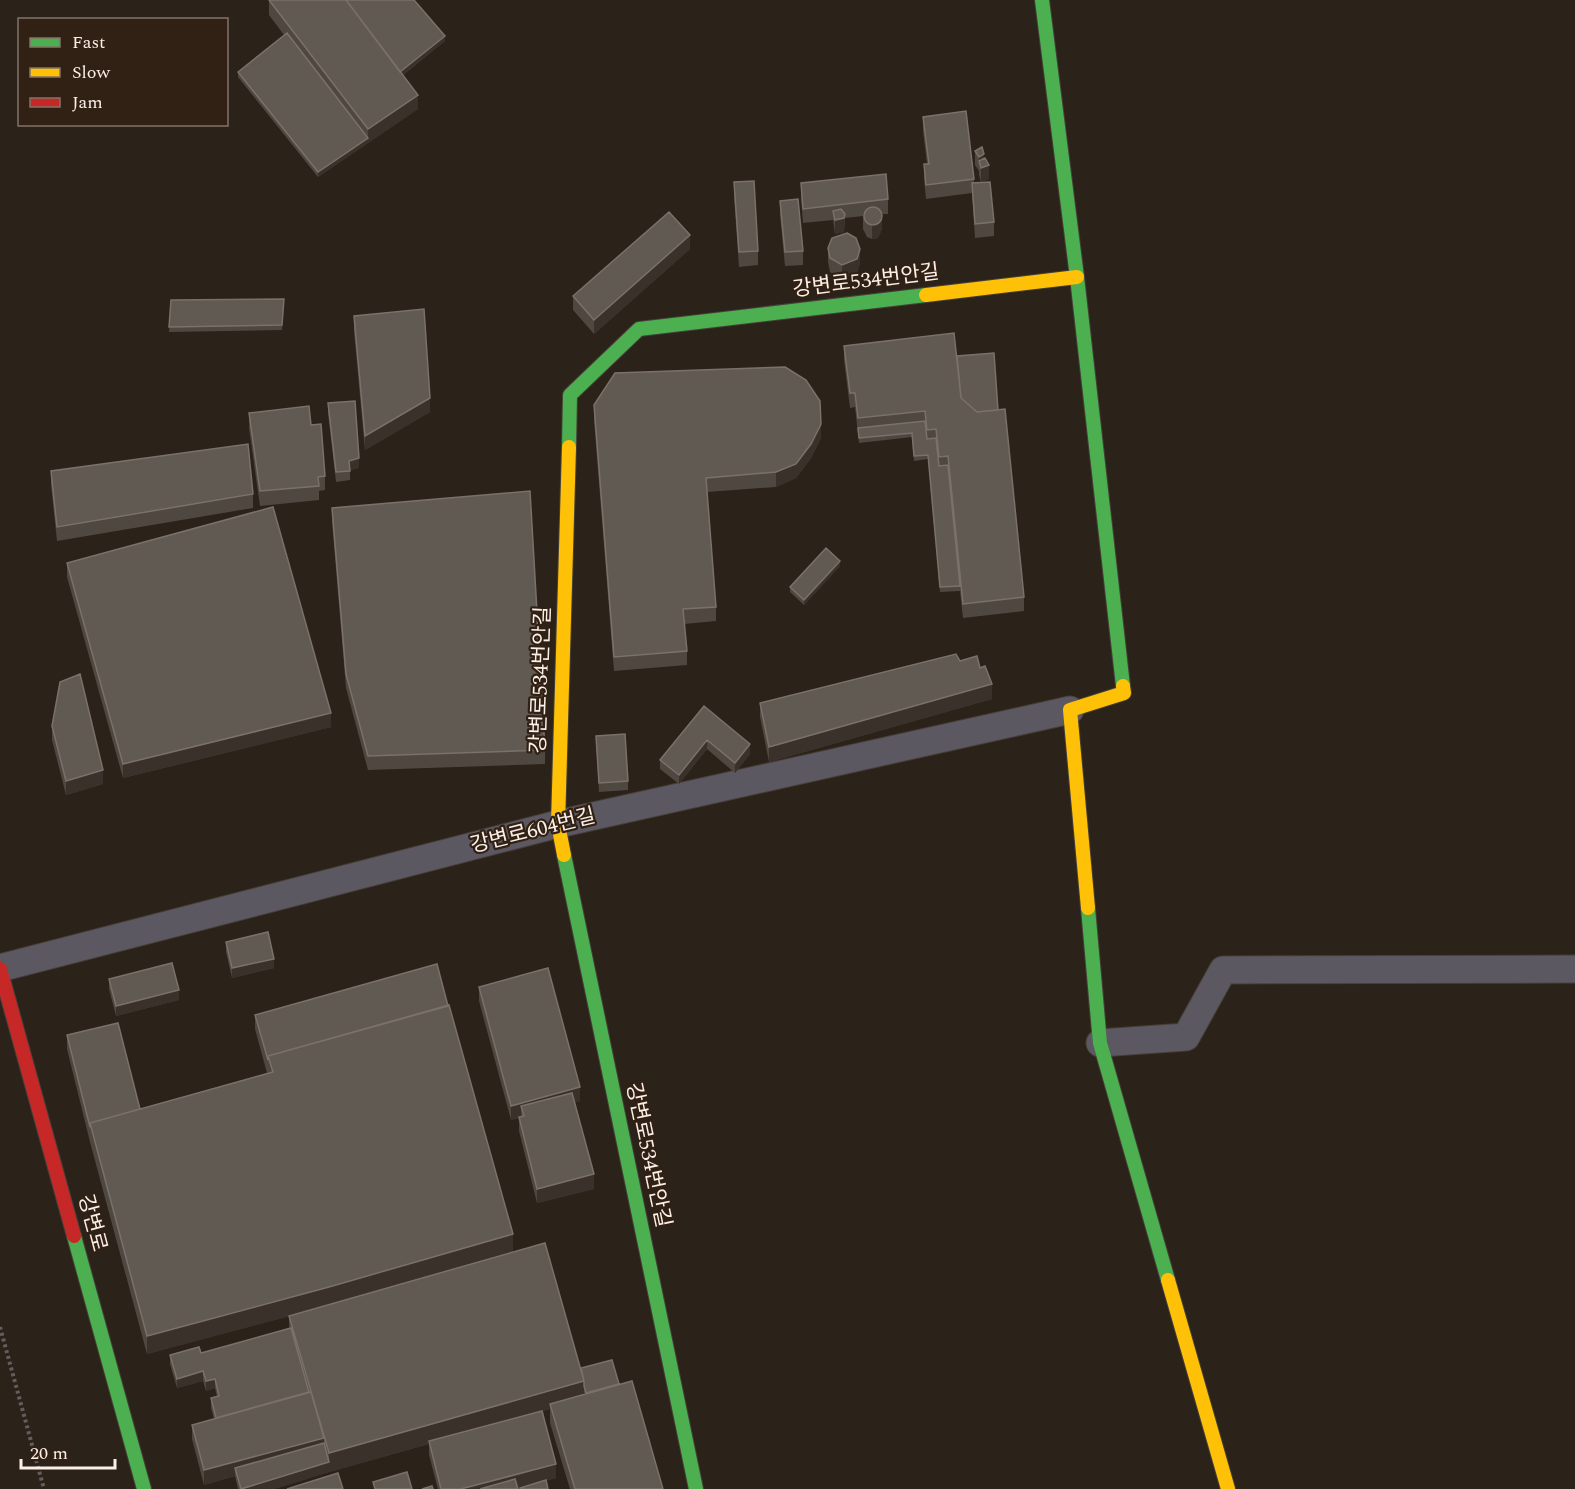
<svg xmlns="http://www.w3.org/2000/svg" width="1575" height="1489" viewBox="0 0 1575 1489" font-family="Spectral,'Noto Sans KR',serif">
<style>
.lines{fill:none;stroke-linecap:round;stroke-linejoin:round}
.street-casing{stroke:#463f38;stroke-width:29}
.fast-casing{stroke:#463f38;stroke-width:16}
.slow-casing{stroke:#463f38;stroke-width:16}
.jam-casing{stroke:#463f38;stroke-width:16}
.path{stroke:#615d60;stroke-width:4;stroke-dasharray:3 3;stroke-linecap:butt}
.street{stroke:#5c5861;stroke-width:27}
.fast{stroke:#4caf50;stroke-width:14}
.slow{stroke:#ffc107;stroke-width:14}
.jam{stroke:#c62828;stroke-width:14}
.wall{fill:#4f4841}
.shaded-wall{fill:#39312a}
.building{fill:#615a52;stroke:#7a716a;stroke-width:1.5}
.labels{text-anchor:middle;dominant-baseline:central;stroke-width:4.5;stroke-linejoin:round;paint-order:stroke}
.street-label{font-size:21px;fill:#fbefe7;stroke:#312114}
</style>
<rect width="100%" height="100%" fill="#2b221a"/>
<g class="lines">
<defs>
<path id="street" d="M0 968 558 824 1070 710
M1100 1043 1186 1037 1223 970 1575 969"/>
<path id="fast" d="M1042 0 1077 277 1123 686
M569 447 570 395 639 329 926 295
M564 855 696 1489
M1088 908 1100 1043 1168 1280
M74 1236 144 1489"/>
<path id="slow" d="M926 295 1077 277
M564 855 558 824 569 447
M1088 908 1070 710 1124 693 1123 686
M1168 1280 1228 1489"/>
<path id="jam" d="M0 969 74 1236"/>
</defs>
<use href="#street" class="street-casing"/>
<use href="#fast" class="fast-casing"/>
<use href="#slow" class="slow-casing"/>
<use href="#jam" class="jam-casing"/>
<path class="path" d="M0 1327 44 1489"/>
<use href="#street" class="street"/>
<use href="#fast" class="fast"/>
<use href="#slow" class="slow"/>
<use href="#jam" class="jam"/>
</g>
<path class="wall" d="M269 0 445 41 403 75 418 109 318 177 238 77V72L284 35 269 15Z
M923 117 974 179V183L994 222V236L975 238 972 193 926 199 924 179V164H927L923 131Z
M975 151 984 158 989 179 981 182 979 175V171L975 165Z
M734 182 758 251V265L739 267 734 196Z
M801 183 888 199V214H882V229L878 238 872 239 867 237 863 229V216L845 218 844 232 835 234 833 220 803 223 801 197Z
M780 201 803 251V265L785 266 780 215Z
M828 248 860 263 857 273 842 280 830 272 828 262Z
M690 249 594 334 573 310V296Z
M284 299 282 330 169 332 171 300Z
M354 316 430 412 365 450 354 331Z
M844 346 957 356 998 410 1024 597V611L963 618 960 591 940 592 928 459 914 461 912 437 859 443 855 407 850 408 844 360Z
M328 403 359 468 350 470V480L336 482 328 413Z
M594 405 821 438 811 458 796 478 776 487 707 492 716 607V621L684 624 687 651V665L614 671 594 420Z
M249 413 311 425 325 476V490L319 491V500L260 506 249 428Z
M51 471 253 494V508L57 541 51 485Z
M332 508 545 750V764L368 770 346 688 332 522Z
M67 563 331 727 123 778 67 577Z
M840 566 804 605 790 592V587Z
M960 661 980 668 992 699 769 762 760 717V703Z
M704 706 750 754 735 773 707 749 679 784 660 769V760Z
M52 726 103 784 66 795 52 740Z
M596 736 628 781V790L599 792Z
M226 942 274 968 232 978 226 952Z
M109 979 179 1000 116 1016 109 989Z
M479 987 580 1101 575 1102 594 1189 537 1203 519 1131V1118L511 1120 479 1001Z
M255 1015 513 1252 581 1368 619 1384 663 1489H570L550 1423V1409L543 1411 556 1478 517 1488 518 1489H438L429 1455V1444L329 1472 274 1489H238L235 1476 204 1485 192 1439V1425L214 1419 211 1408V1398L217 1397 215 1388 206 1391 203 1381 177 1388 170 1364V1355L201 1353 289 1328V1316L147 1354 90 1142 67 1049V1035L140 1109 267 1073 255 1029Z"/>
<path class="shaded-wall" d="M445 36V41L396 80V75Z
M418 95V109L318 177V172L368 138V129Z
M984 154V167L989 165V179L981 182V168L979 161V157Z
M845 214 844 232 835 234V220Z
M882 215V229L878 238 872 239V225Z
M690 235V249L594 334V320Z
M860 249V263L857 273 842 280V265Z
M430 398V412L365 450V436Z
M821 424V438L811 458 796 478 776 487V472Z
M359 458V468L349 470V461Z
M840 561V566L804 605V600Z
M992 684V699L769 762V747Z
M331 713V727L123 778V764Z
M707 740V749L679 784V775Z
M750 744V754L735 773V763Z
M103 770V784L66 795V781Z
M274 959V968L232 978V968Z
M179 990V1000L116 1016V1006Z
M580 1087V1101L524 1117 521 1106V1117L511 1120V1106Z
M594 1174V1189L537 1203V1189Z
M513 1234V1252L329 1306 147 1354V1336Z
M203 1371V1381L177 1388V1379Z
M215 1379V1388L206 1391V1381Z
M584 1381V1399L550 1404V1409L430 1443 429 1441V1444L329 1472 274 1489H244L329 1462V1453Z
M324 1438V1452L235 1468V1476L204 1485V1470Z
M556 1464V1478L514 1489H461Z"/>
<path class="building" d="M269 0H346L418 95 368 129Z
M346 0H414L445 36 400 72Z
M287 33 368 138 318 172 238 72Z
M966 111 974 179 926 185 924 164H929L923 117Z
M982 147 984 154 979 157 975 151Z
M985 158 989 165 981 168 979 161Z
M886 174 888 199 803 209 801 183Z
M754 181 758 251 739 252 734 182Z
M990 182 994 222 975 224 972 183Z
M798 199 803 251 785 252 780 201Z
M864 216a9 9 0 1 1 18 0a9 9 0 1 1-18 0Z
M841 209 845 214 844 218 835 220 833 211Z
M669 212 690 235 594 320 573 296Z
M847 233 856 238 860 249 857 259 842 265 830 258 828 248 832 238Z
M284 299 282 325 169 327 171 300Z
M424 309 430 398 365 436 354 316Z
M954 333 961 398 977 412 1005 409 1024 597 963 604 948 456 939 457 936 429 927 430 925 411 858 418 855 393H850L844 346Z
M994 353 998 410 977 412 961 398 957 356Z
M785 367 806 380 820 401 821 424 811 444 796 464 776 472 706 478 716 607 683 609 687 651 614 657 594 405 615 373Z
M355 401 359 458 349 461 350 471 336 472 328 403Z
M309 406 311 425 321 424 325 476 318 477 319 486 260 491 249 413Z
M925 421 927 439 936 438 939 466 948 465 960 586 940 587 928 455 914 456 912 433 859 438 858 428Z
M248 444 253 494 57 527 51 471Z
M530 491 545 750 368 756 346 674 332 508Z
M273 507 331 713 123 764 67 563Z
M826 548 840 561 804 600 790 587Z
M956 654 960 661 977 656 980 668 985 666 992 684 769 747 760 703Z
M80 674 103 770 66 781 52 726 60 682Z
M704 706 750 744 735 763 707 740 679 775 660 760Z
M625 734 628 781 599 783 596 736Z
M268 932 274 959 232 968 226 942Z
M172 963 179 990 116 1006 109 979Z
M437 964 448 1006 268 1056V1060L255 1015Z
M548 968 580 1087 511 1106 479 987Z
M449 1005 513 1234 329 1287 147 1336 90 1123 273 1072 268 1056Z
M118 1023 140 1109 90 1123V1127L67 1035Z
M572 1093 594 1174 537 1189 519 1117 524 1116 521 1106Z
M545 1243 584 1381 329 1453 289 1316Z
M291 1328 309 1392 216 1418 211 1398 219 1396 215 1379 206 1381 203 1371 177 1379 170 1355 199 1347 201 1353Z
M612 1360 619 1384 586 1393 584 1386V1381L581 1368Z
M632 1381 663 1489H575L550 1404Z
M311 1392 324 1438 204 1470 192 1425Z
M542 1411 556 1464 461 1489H441L429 1441Z
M324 1443 329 1462 241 1489 235 1468Z
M407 1472 412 1489H375L373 1482Z
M338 1473 343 1489H287Z
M515 1479 518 1489H480Z
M546 1480 548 1489H520V1488Z
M432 1486 433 1489H422Z"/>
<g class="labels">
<g class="street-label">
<text transform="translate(866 281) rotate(-7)">강변로534번안길</text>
<text transform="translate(541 680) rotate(-88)">강변로534번안길</text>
<text transform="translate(533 831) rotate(-14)">강변로604번길</text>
<text transform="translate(648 1155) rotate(78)">강변로534번안길</text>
<text transform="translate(92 1223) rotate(75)">강변로</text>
</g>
</g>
<rect x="18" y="18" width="210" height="108" fill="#312114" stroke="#827368" stroke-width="1.5"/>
<rect x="30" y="38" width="30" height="9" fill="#4caf50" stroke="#827368" stroke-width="1.5"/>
<text x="72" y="48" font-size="18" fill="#fbefe7">Fast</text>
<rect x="30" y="68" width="30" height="9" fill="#ffc107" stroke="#827368" stroke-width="1.5"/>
<text x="72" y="78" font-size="18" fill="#fbefe7">Slow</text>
<rect x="30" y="98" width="30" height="9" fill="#c62828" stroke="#827368" stroke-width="1.5"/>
<text x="72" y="108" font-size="18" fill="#fbefe7">Jam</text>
<path d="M21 1459v9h94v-9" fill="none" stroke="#fbefe7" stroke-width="3"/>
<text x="30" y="1459" font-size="18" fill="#fbefe7" stroke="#312114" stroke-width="4.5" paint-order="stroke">20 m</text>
</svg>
